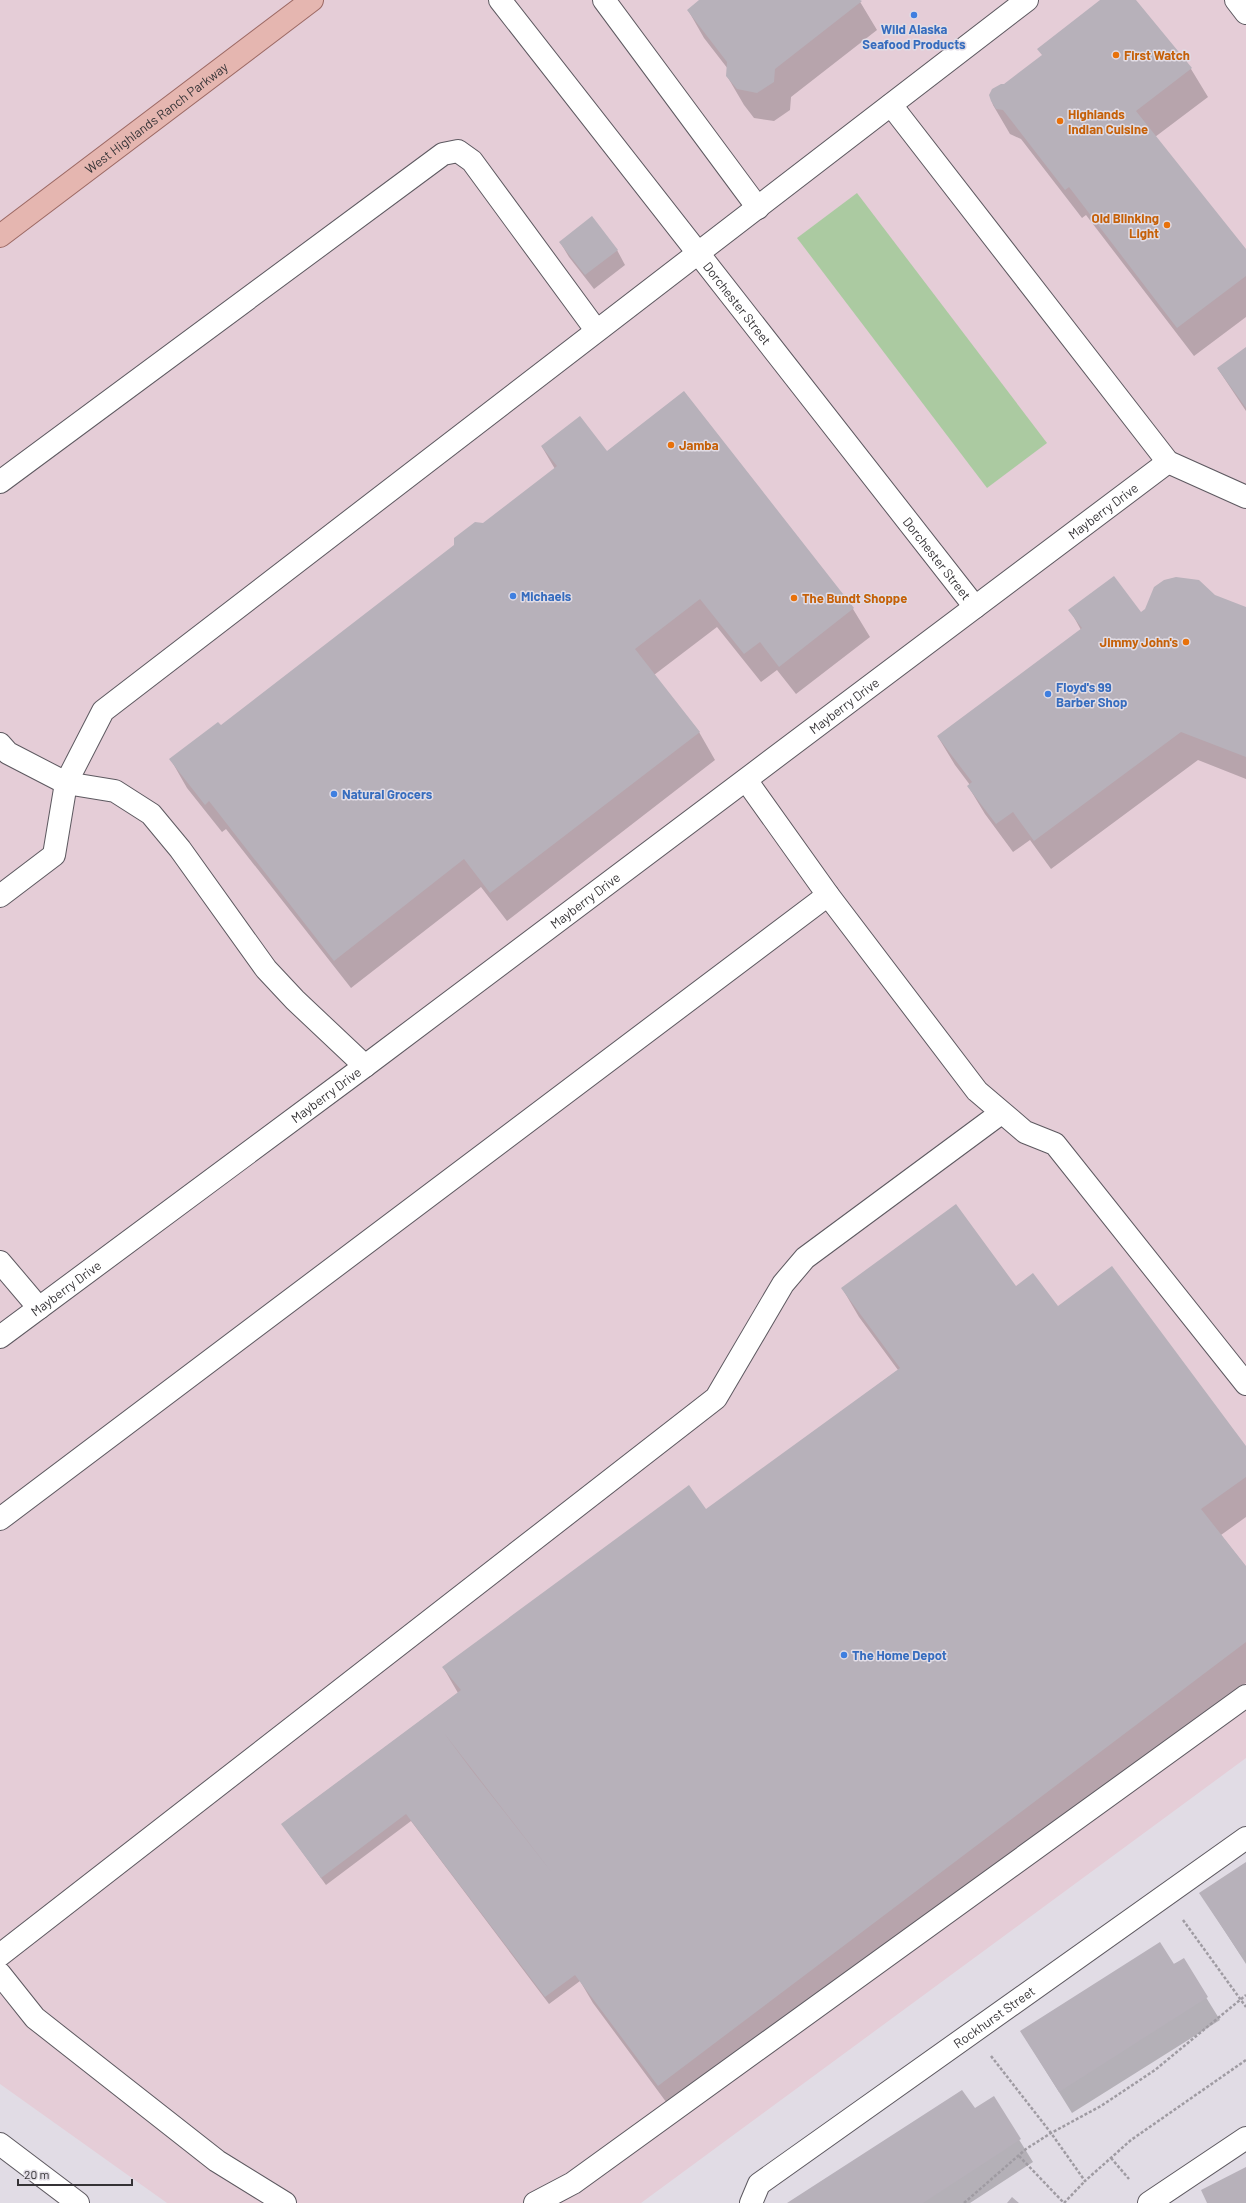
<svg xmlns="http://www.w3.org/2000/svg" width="1246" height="2203" viewBox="0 0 1246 2203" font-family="Barlow,sans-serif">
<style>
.commercial{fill:#e5cdd7}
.green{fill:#abcaa1}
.shadow{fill:#0003}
.building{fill:#b7b1ba;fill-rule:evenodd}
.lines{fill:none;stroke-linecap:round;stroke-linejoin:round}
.minor-casing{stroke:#5d5960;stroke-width:24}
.major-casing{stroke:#9c6964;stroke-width:24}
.path{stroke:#9f9ba2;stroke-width:2.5;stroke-dasharray:3 2;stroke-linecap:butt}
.minor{stroke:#fff;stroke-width:22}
.major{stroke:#e5b6b0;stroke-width:22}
.shop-dot{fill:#3f7fe0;stroke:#e1dce5;stroke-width:1.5}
.food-dot{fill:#e8710a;stroke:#e1dce5;stroke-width:1.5}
.labels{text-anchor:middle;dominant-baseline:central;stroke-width:3;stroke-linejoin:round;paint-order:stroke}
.shop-label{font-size:13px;font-weight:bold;fill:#366cbe;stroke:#e1dce5;text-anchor:start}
.food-label{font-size:13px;font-weight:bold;fill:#c56008;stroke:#e1dce5;text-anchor:start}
.street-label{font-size:13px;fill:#353336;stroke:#e1dce5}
</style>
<rect width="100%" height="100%" fill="#e1dce5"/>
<path class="commercial" d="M0 0H1246V1758L641 2203H167L0 2084Z"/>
<path class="green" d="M857 193 1047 443 987 488 797 238Z"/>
<path class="shadow" d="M701 0H859L877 30 791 97 790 110 774 121 754 118 744 105 727 76 728 69 704 38 688 10Z
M1102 0H1135L1191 69 1208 97 1155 137 1246 250V317L1194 356 1086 215 1082 218 1021 139 1010 134 993 105 990 95 1043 56 1039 49Z
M560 242 617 250 625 265 594 289 569 257Z
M1246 348V411L1218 369Z
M684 392 853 609 870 637 796 694 777 670 761 682 717 627 654 675 699 732 715 760 507 921 481 887 351 988 226 829 222 832 187 788 171 760 221 727 555 469 542 447 607 452Z
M1214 596 1246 608V779L1198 760 1051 869 1030 840 1013 852 985 814 968 786 970 785 955 765 938 737 1081 630 1070 610 1140 613Z
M1016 1287 1058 1308 1246 1448V1517L1221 1535 1246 1567V1683L675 2114 593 2003 580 1981 549 2004 411 1821 326 1885 282 1824 458 1693 443 1667 706 1511 898 1370 859 1317 842 1288Z
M1246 1864V1964L1201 1894Z
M1183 1960 1220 2020 1072 2113 1021 2031Z
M993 2098 1033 2162 970 2203H789L975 2110Z"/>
<path class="building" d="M699 0H860L862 1 775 69 774 82 757 93 737 89 726 76 727 62 687 10Z
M1100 0H1136L1192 68 1136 111 1246 249V276L1177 328 1069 187 1065 190 1003 110 996 109 991 101 989 95 992 89 1001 84H1004L1042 55 1037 49Z
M592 216 618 250 585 275 559 242Z
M1246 347V408L1217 368Z
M684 391 854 608 779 667 760 642 744 654 700 599 635 649 700 732 490 893 464 859 334 961 209 801 205 805 169 759 218 722 221 725 454 545V538L475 522 483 523 557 466 541 446 580 416 607 451Z
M1114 576 1141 612 1145 609 1154 587 1164 580 1176 577 1199 580 1215 595 1246 607V757L1181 732 1034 841 1013 812 996 824 967 786 972 782 937 736 1082 628 1068 610Z
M956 1204 1016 1286 1033 1273 1058 1306 1112 1266 1246 1446V1477L1201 1509 1246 1566V1642L658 2086 575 1975 545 1997 406 1814 321 1878 281 1824 461 1690 442 1667 689 1485 706 1509 900 1368 841 1288ZM444 1733 553 1874 470 1768Z
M1246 1862V1950L1240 1954 1199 1893Z
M1160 1942 1174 1964 1184 1958 1208 1997 1059 2092 1020 2031Z
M962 2090 975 2108 994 2096 1021 2139 923 2203H787Z
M1246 2167V2203H1207L1201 2190Z
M1012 2197 1019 2203H1007Z"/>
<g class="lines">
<defs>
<g id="minor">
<path id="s1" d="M500 0 975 607"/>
<path d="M604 0 758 208"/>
<path d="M1236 0 1246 13"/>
<path d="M891 105 1168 462 1246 497"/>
<path d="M0 482 443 154 458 151 472 161 596 330"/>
<path d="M0 744 8 753 66 783 115 791 151 814 180 849 266 969 295 1000 365 1066"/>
<path d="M746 780 828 895 977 1091 1025 1132 1055 1144 1246 1384"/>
<path d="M0 896 54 855 66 783 103 711 1027 0"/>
<path d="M0 1262 39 1308"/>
<path id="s2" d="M0 1337 365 1066 1168 462"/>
<path d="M0 1519 828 895"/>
<path d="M0 1955 716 1398 783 1284 805 1258 1001 1113"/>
<path d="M0 1974 35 2018 217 2161 285 2203"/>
<path d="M0 2144 78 2203"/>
<path d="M535 2203 573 2183 1246 1696"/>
<path id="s3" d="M751 2203 759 2184 1246 1838"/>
<path d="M1149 2203 1246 2138"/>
</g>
<g id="major">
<path id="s4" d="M0 236 312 0"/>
</g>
</defs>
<use href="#minor" class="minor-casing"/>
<use href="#major" class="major-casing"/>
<path class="path" d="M1183 1920 1246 2007
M991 2056 1051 2133 1085 2181 1131 2140 1246 2060
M1019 2156 1064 2203
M1111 2158 1129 2179
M964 2203 1026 2149 1051 2133 1101 2106 1155 2070 1246 1995
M1064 2203 1085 2181"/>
<use href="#minor" class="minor"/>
<use href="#major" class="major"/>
</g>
<g class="shop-dot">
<circle cx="914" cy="15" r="4"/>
<circle cx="513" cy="596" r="4"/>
<circle cx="1048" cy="694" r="4"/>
<circle cx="334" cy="794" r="4"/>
<circle cx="844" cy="1655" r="4"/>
</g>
<g class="food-dot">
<circle cx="1116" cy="55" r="4"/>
<circle cx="1060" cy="121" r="4"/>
<circle cx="1167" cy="225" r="4"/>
<circle cx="671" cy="445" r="4"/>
<circle cx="794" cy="598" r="4"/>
<circle cx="1186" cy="642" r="4"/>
</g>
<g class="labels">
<g class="shop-label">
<text x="914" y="29" text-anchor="middle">Wild Alaska<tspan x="914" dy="15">Seafood Products</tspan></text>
<text x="521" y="596">Michaels</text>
<text x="1056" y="687">Floyd's 99<tspan x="1056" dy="15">Barber Shop</tspan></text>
<text x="342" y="794">Natural Grocers</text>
<text x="852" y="1655">The Home Depot</text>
</g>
<g class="food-label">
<text x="1124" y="55">First Watch</text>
<text x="1068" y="114">Highlands<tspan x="1068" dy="15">Indian Cuisine</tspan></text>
<text x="1159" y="218" text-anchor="end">Old Blinking<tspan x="1159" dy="15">Light</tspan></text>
<text x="679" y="445">Jamba</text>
<text x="802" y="598">The Bundt Shoppe</text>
<text x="1178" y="642" text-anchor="end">Jimmy John's</text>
</g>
<g class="street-label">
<text stroke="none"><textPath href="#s4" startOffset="196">West Highlands Ranch Parkway</textPath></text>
<text stroke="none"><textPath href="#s1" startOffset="385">Dorchester Street</textPath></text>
<text stroke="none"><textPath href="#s2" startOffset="1378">Mayberry Drive</textPath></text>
<text stroke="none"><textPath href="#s1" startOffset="709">Dorchester Street</textPath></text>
<text stroke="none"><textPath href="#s2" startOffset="1054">Mayberry Drive</textPath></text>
<text stroke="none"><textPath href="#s2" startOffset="730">Mayberry Drive</textPath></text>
<text stroke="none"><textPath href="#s2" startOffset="406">Mayberry Drive</textPath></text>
<text stroke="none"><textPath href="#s2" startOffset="82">Mayberry Drive</textPath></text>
<text stroke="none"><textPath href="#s3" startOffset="309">Rockhurst Street</textPath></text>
</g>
</g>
<path d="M18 2179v6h114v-6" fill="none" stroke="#353336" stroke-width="2"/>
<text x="24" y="2179" font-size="12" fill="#353336" stroke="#e1dce5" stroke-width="3" paint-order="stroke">20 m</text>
</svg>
